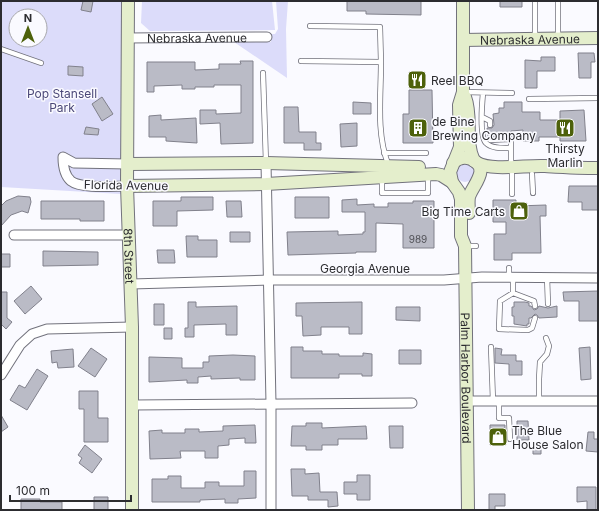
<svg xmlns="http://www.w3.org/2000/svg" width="599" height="511" viewBox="0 0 599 511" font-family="Inter,sans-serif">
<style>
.green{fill:#dcdcfa;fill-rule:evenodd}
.building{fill:#babbc6;stroke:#81818c}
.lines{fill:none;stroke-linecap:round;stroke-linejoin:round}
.lane-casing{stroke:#72727c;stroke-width:6}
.street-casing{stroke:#72727c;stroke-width:11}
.secondary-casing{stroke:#72727c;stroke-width:14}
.lane{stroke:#fff;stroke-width:4.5}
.street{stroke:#fff;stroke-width:9}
.secondary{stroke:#e4eecc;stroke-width:12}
.labels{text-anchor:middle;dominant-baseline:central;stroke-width:3;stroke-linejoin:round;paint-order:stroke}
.number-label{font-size:10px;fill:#505056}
.street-label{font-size:12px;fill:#2c2c30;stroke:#fafaff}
.poi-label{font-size:12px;fill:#2c2c30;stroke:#fafaff;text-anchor:start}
.park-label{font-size:12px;fill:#4b4878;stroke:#fafaff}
</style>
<rect width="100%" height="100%" fill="#fafaff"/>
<path class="green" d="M1 1H122L125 160 121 194 1 187ZM16 16H40V40H16Z
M142 1H272L275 30 150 31 141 23Z
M276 1H288L286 29 287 78 234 42H271V34H275L278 29Z
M456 173a9 9 0 1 1 18 0a9 9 0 1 1-18 0Z"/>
<path class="building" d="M83 1H93L91 12 81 10Z
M347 1H421V15L366 14V11H347Z
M500 1H522V7H500Z
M578 53H594L595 62H591V78H579Z
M541 57H555V71H537V88H525V60L541 61Z
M240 61H253V143L221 144 220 123 200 124V110H216V114L241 113V85H214V87H195V89H182V85L154 86V92H147V62H195V70L219 69V64H241Z
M68 66 83 67V76L68 75Z
M409 90H432L433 143H403V114H409Z
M102 97 113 114 102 121 92 104Z
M353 102 371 103V114H353Z
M504 102H522V112H540V120H560V111L584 110 586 141H560V137H539V141H523V130L511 131V135L488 137 487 128H492L494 125 493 114 499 113V108H504Z
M284 107H298L299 132H316V143H321V150H304V143H284Z
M161 115V120L196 118 197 143 166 141V137H149V116Z
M357 123V146L341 147 340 124Z
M86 127 99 129 98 135 84 134Z
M569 186H598V210H582V202H568Z
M18 196 30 197 31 202 28 213 22 211 11 215 1 226V206L6 201Z
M181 197H213V210L177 211V226H153V201H181Z
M295 197H329V218H295Z
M357 199V205L374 204V207H388V203H413V201H434V248H403V224L376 223V252H356V253L288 255 287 232 338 231V235L363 234V232H365V212H342V200Z
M493 200H516V206L546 205V216H540L541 253H512V260H494V234H506V222H493Z
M41 201H104V221H80V219H41Z
M226 201H241L242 217H227Z
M230 232H250V242H230Z
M186 236H198V240H217V257H187Z
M157 250H174L175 263H158Z
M43 251 98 252V265L43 266Z
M1 254H10V267H1Z
M31 286 42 299 25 314 14 301Z
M598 291V321H579V301H564L563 292Z
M1 292H7V318L12 322 6 329 1 324Z
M188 302H196V307L237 306V335H226V324L194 325V337H185V328H188Z
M362 302V334H349V327H321V335L303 336 302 316H296V303Z
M514 302H525L529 303V306H531L534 310 537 309 539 306 548 308 557 306V317L539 318 537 315 535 314 531 318H529V324H527V326L514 324V316H512V307H514Z
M154 304H164V325H154Z
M396 307H420V321L396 320Z
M164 328H172V339H164Z
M291 347H303V351H322V354H339V356H363V353L372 354V376H362V374H339V378H291Z
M590 347 591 379 581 380 579 348Z
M91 348 107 359 95 377 78 366Z
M495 348 502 349 501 355H516V361H522V375H509V364L495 363Z
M73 349 74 367 58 368 57 362 52 363 51 351Z
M399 350H421V364H399Z
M233 355 255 356V380H240V378L211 379V376L198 377V383H187V380L149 382V357L182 358V368H203V362H209V356Z
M37 369 48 376 27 410 10 400 19 385 25 388Z
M79 391H98V418H108V442H84V409H79Z
M1 415 8 427 1 432Z
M517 421H528L529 440H517Z
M306 423H322V428L366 426 367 439H338V445H322V450H306V446H291L292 426H306Z
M255 425 256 443H245V438L229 439V445L218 446V458H205V451H180L181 458 150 459 149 431 162 430V433H185V429H199V432L223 431V426Z
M490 425H505V445H490Z
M389 426H403V448H390Z
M588 432H594V439H598V452L586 451Z
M533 443H541V454H533Z
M85 445 102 459 92 473 79 463 82 458 78 455Z
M291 469H305V474L319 473 320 492H337L338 506 328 507V500H308V496H292Z
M244 471H256V498L238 499V503H225V499L200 500V502H152V479H168V476H181V488H205V482H219V486H244Z
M357 475H370V500H357V494H344V482H357Z
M577 487H596V510H587V501L577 502Z
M489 494H505V506H495V510H489Z
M94 497H108V510H94Z
M21 499H40V502H62V510H21Z"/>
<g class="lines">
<defs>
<path id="lane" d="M558 1V38
M310 26 380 27 381 62
M535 39V1
M1 49 41 63
M301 61 381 62C381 96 376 132 388 164
M263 73 266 163
M463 92 512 93
M483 93C482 104 479 136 486 143 492 149 503 148 511 148V166
M529 99 598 98
M482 117 490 121V125
M490 140 511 139V148
M384 153H426
M512 174V194
M532 174 533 193
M382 177V193H428V175
M466 246H476
M513 276V293L500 301 499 329 528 330 532 328 535 318
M509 277V268
M547 277 548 304
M513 293 534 301 535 306
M491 347 493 401
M499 401V418H509L510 439
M539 401V379L540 362 547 354 549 346 546 338"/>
<g id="street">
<path id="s1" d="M127 38 267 37"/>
<path d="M266 163 271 403V510"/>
<path d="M127 186C113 186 81 189 71 181 64 175 63 165 63 157L74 163 128 164"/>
<path d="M14 235H128"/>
<path d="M131 284 270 280H444L482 277 598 278"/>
<path d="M1 375 20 345 32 334 47 329 132 327"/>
<path d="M466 401H598"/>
<path d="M133 405 412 403"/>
</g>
<g id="secondary">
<path id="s2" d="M128 1 127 186 132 327V510"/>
<path id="s3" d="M463 1V92L459 105 460 147 450 172 452 182 459 192 461 199V236L465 246 468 510"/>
<path id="s4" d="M463 40 598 38"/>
<path d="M465 97C473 118 464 140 474 161"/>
<path d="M453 163C458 158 464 156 471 159 492 168 472 186 469 197 468 202 469 208 469 213"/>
<path d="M477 163C493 171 526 165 545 166 563 167 580 168 598 168"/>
<path d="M128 164 266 163 419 167"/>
<path d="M127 186 266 184 436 174 441 175 452 182"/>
</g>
</defs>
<use href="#lane" class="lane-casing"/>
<use href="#street" class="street-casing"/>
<use href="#secondary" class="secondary-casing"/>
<use href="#lane" class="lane"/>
<use href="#street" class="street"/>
<use href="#secondary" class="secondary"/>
</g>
<defs>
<symbol id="restaurant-square" viewBox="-11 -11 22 22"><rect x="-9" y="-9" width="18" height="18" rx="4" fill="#4d610b" stroke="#fafaff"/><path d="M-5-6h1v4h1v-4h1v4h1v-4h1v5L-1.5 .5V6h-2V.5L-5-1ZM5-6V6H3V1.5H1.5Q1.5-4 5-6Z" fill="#fff"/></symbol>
<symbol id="building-square" viewBox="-11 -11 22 22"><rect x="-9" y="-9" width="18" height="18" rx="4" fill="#4d610b" stroke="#fafaff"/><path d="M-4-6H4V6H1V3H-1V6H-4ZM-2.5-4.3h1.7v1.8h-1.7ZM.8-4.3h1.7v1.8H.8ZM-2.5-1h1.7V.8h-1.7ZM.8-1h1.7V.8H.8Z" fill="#fff"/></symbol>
<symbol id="shop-square" viewBox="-11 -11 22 22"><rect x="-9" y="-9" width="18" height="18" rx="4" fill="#4d610b" stroke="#fafaff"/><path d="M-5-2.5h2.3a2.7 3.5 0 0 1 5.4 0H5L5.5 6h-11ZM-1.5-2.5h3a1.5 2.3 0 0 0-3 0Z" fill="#fff"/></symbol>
</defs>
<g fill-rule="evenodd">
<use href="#restaurant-square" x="406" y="69" width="22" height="22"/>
<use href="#building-square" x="407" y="117" width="22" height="22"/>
<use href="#restaurant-square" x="554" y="117" width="22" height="22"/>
<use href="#shop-square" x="508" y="200" width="22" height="22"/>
<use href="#shop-square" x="487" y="426" width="22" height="22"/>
</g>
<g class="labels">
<g class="number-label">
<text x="418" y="239">989</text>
</g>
<g class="street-label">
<text stroke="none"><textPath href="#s1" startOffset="70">Nebraska Avenue</textPath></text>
<text stroke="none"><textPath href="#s4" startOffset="67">Nebraska Avenue</textPath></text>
<text transform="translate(126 185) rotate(1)">Florida Avenue</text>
<text stroke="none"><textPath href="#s2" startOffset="255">8th Street</textPath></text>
<text x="365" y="268">Georgia Avenue</text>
<text stroke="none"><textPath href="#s3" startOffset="383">Palm Harbor Boulevard</textPath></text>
</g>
<g class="poi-label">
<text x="431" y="80">Reel BBQ</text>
<text x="432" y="121">de Bine<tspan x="432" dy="14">Brewing Company</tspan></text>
<text x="565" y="148" text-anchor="middle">Thirsty<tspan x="565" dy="14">Marlin</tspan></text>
<text x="505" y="211" text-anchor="end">Big Time Carts</text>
<text x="512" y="430">The Blue<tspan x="512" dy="14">House Salon</tspan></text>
</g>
<g class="park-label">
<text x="62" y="93">Pop Stansell<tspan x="62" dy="14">Park</tspan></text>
</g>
</g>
<rect width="599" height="511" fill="none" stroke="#2c2c30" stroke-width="4"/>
<g transform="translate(28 28)"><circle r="19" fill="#fafaff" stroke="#a8a8ac"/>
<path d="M0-3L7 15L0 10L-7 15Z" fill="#4d610b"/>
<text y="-6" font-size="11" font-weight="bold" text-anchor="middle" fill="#2c2c30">N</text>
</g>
<path d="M10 495v6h121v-6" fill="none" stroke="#2c2c30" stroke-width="2"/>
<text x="16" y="495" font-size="12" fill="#2c2c30" stroke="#fafaff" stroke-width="3" paint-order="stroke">100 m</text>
</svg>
